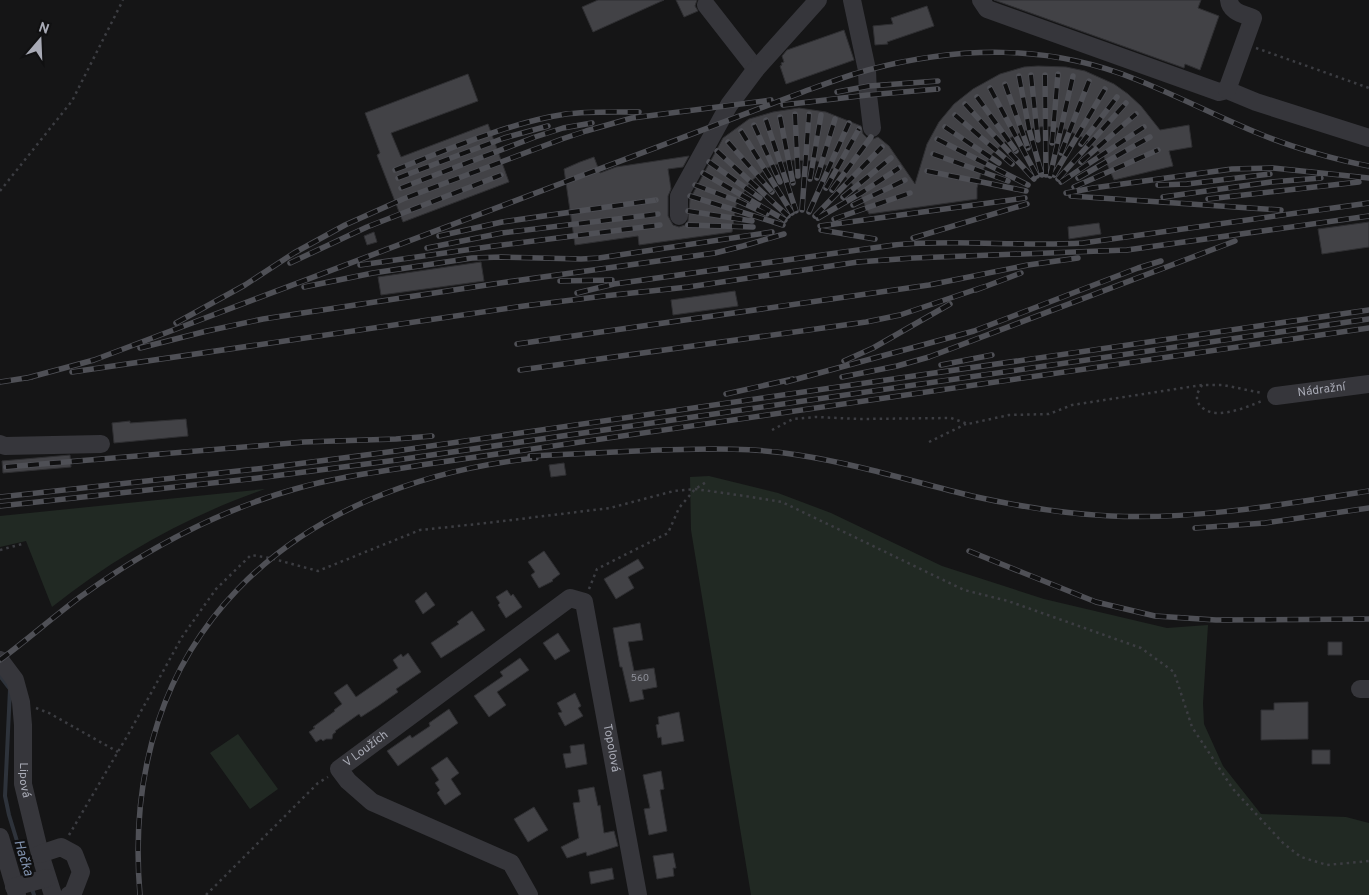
<svg xmlns="http://www.w3.org/2000/svg" width="1369" height="895" viewBox="0 0 1369 895" font-family="Overpass,sans-serif">
<style>
.green{fill:#212923}
.lines{fill:none;stroke-linecap:round;stroke-linejoin:round}
.stream{stroke:#2e333b;stroke-width:4}
.building{fill:#424246;stroke:#2f2f32}
.path{stroke:#3c3d42;stroke-width:2.5;stroke-dasharray:2.5 4;stroke-linecap:butt}
.minor{stroke:#36363b;stroke-width:18}
.rail-casing{stroke:#4f5056;stroke-width:5.5}
.rail{stroke:#101011;stroke-width:4;stroke-dasharray:11;stroke-linecap:butt}
.labels{text-anchor:middle;dominant-baseline:central;stroke-width:4.5;stroke-linejoin:round;paint-order:stroke}
.number-label{font-size:10px;fill:#8e9099}
.street-label{font-size:12px;fill:#a8aab5;stroke:#101011}
.water-label{font-size:14px;font-style:italic;fill:#8192ae;stroke:#101011}
</style>
<rect width="100%" height="100%" fill="#151516"/>
<path class="green" d="M709 476 778 493 831 513 942 566 1044 599 1167 628 1208 625 1203 703 1204 724 1223 766 1261 814 1346 817 1369 823V895H751L691 530 690 477Z
M265 489C185 517 118 555 52 607L26 541 0 547V516Z
M238 734 278 789 250 809 210 753Z"/>
<g class="lines">
<path class="stream" d="M0 676 10 689 5 796 9 815 28 877
M31 886 34 895"/>
</g>
<path class="building" d="M598 0H664L593 32 582 7Z
M676 0H697L695 6 698 11 684 17Z
M994 0H1201L1198 8 1219 16 1200 70 1185 64 1184 68Z
M927 6 934 26 887 42 888 44 875 45 873 26 893 24 891 18Z
M844 30 854 60 786 84 780 66 782 65 781 63 784 62 782 56 787 50Z
M1038 66 1066 67 1085 71 1114 84 1128 94 1141 106 1160 130 1189 125 1192 147 1169 151 1173 166 1114 180 1104 157 1086 139 1065 129 1046 126 1034 128 1023 131 1008 139 992 154 981 173 977 188V199L869 214 858 190 842 173 817 161 793 160 780 163 767 168 750 182 736 205 732 232 639 245 638 236 575 245 564 169 580 162 594 157 600 173 616 167 689 156 683 167 668 169 671 189 668 196V216L673 225 679 227 685 225 688 221 690 199 723 138 749 119 773 112 799 108 826 112 861 126 863 134 867 138 873 139 878 137 889 146 915 184 927 144 939 122 954 104 973 89 1000 74 1024 67Z
M468 74 478 101 391 133 401 157 488 124 509 182 403 222 377 155 380 153 365 113Z
M1369 222V247L1322 254 1318 229Z
M1099 223 1101 234 1069 239 1068 227Z
M374 232 377 242 367 245 364 236Z
M481 262 484 281 381 295 378 277Z
M735 291 738 306 673 315 671 300Z
M186 419 188 436 114 443 112 423 130 421V423Z
M70 455 71 467 3 473 2 461Z
M564 463 566 475 551 477 549 465Z
M544 551 560 574 552 580 553 581 539 588 531 575 535 572 528 562Z
M638 559 644 568 628 577 634 588 616 599 604 579Z
M507 590 511 596 513 594 522 607 506 618 498 605 500 603 496 597Z
M426 592 435 605 423 614 415 601Z
M472 611 485 630 441 658 431 643 459 624 457 622Z
M640 623 643 640 628 642 634 671 654 668 657 687 642 690 644 699 630 702 622 667H620L613 628Z
M558 633 570 651 555 660 543 643Z
M1328 642H1342V655H1328Z
M408 653 421 672 396 689 398 692 378 706 361 717 359 714 335 731 336 732 333 734 332 739H326L323 741 321 739 316 742 309 732 315 728 313 727 335 711 334 710 342 704 334 693 347 684 356 697 398 668 393 660 401 654 403 657Z
M520 658 529 670 497 692 506 705 489 717 474 696 503 676 500 672Z
M575 693 581 706 578 708 583 716 565 726 558 713 562 712 557 703Z
M1308 702V739L1261 740V710H1274V703Z
M449 709 458 723 398 766 387 751 410 735 412 738 430 726 429 723Z
M679 712 684 741 662 745 661 737 658 738 656 725 659 724 658 717Z
M584 744 587 764 566 768 563 754 571 753 570 746Z
M1312 750H1330V764H1312Z
M447 757 459 773 451 779 461 794 445 805 437 793 440 790 435 783 439 780 431 768Z
M661 771 664 789 660 790 667 831 649 835 644 809 650 808 643 775Z
M594 787 598 806 600 805 604 833 614 831 618 846 587 856 586 852 567 858 561 847 579 838 573 803 580 802 578 790Z
M534 807 548 830 528 842 514 819Z
M673 853 676 868H673L674 876 657 879 653 856Z
M612 868 614 879 591 884 589 872Z"/>
<g class="lines">
<path class="path" d="M1256 48 1369 88
M0 191 72 101 123 0
M1202 385 1197 394V401C1209 424 1244 408 1262 401
M772 430 793 419 816 417 859 419 951 418 968 424 1009 415 1049 414 1072 405 1202 385H1223L1262 393
M929 442 966 424
M0 550 22 544
M589 589 597 569 668 533 679 508 695 489 708 481
M36 708 49 713 118 752
M69 835 129 733 182 637 216 589 251 555 270 558 318 571 420 530 487 523 610 508 674 491 695 489 745 496 782 502 964 590 1008 601 1141 648 1174 672 1192 727 1233 789 1283 843 1301 857 1327 865 1369 861
M206 895 318 783 328 777"/>
<g class="minor">
<path d="M852 0 867 70 868 95 872 128"/>
<path d="M981 0 987 9 1219 92 1227 90 1256 102 1369 138"/>
<path d="M706 5 756 69"/>
<path d="M1227 90 1253 18C1243 14 1230 12 1229 0"/>
<path d="M679 216V196L729 105 756 69 818 0"/>
<path id="s1" d="M1276 396 1369 384"/>
<path d="M0 444 5 446 101 444"/>
<path id="s2" d="M0 660 15 680 21 702 23 725V784L40 854 53 895"/>
<path d="M1360 689H1369"/>
<path d="M0 837 17 895"/>
<path d="M40 854 61 847 74 854 81 872 73 893 69 895"/>
<path d="M14 887 47 878"/>
<path id="s3" d="M529 895 511 863 372 802 348 781 339 769 570 598 584 602 638 895"/>
</g>
<defs>
<path id="rail" d="M1031 75 1038 140
M1045 75 1046 175
M1019 76 1029 129 1042 175
M1005 84 1028 148
M990 88 1037 176
M837 92 869 86 938 81
M977 97 1016 151
M965 104 1034 179
M783 105 868 95 938 89
M795 114 798 176
M955 115 1012 164
M780 117 793 183
M766 120 796 211
M754 125 780 182
M945 127 999 163
M741 131 792 213
M937 139 1028 185
M728 142 772 192
M1052 143 1058 74
M1081 144 1117 97
M717 151 788 216
M1061 153 1089 81
M933 154 1008 181
M709 162 760 198
M1081 162 1136 114
M395 170C450 149 507 123 566 114 590 111 615 112 639 112
M927 171 1026 191
M703 173 785 220
M1054 175 1105 89
M1050 176 1073 76
M398 178 504 138 548 126
M817 178 835 119
M1078 178 1150 137
M810 179 821 115
M1058 179 1126 103
M1061 182 1144 127
M695 185 738 201 767 214
M1158 185 1187 184 1270 174
M1074 187 1158 150
M401 188 535 137 563 128 592 123
M826 188 859 129
M832 190 871 137
M1066 193 1093 188 1232 169 1273 168 1369 178
M690 196 783 225
M1071 196 1281 210
M843 197 891 158
M1163 197 1271 182 1321 178
M1208 199 1359 182
M853 205 905 180
M802 210 809 114
M688 211 752 221
M809 212 849 123
M815 216 882 147
M818 218 861 193 899 168
M834 219 910 193
M688 225 753 227
M820 226 1025 198
M821 230 875 239
M439 236 502 222 656 200
M913 238 1027 204
M427 248 502 233 658 214
M290 263 367 227 501 175
M360 265 494 246 660 225
M560 281 612 280
M304 287 373 273 472 258 501 257 581 259 599 258 772 232
M976 290 1021 273
M577 293 614 284 894 245C957 239 1020 247 1083 243L1369 203
M176 323 245 285 294 253 345 225 403 199 562 139 586 131 632 118 771 100
M517 344 929 285 1028 265 1078 258
M140 348 207 331 263 319 500 283 715 253 743 246 784 234
M844 361 873 348 950 304
M941 365 992 355
M520 370 866 322 900 315 983 287
M72 372 524 306 604 296 688 287 858 262 913 258 1127 250 1369 216
M842 377 897 366 929 357 1235 241
M27 378 94 360 803 92C825 84 846 76 868 70 959 46 1047 44 1135 79 1178 96 1218 117 1260 134 1291 147 1336 160 1369 166
M0 382 32 377
M786 382 974 331 1138 268 1161 261
M726 394 793 379
M530 456C572 454 615 452 658 450 704 449 751 447 798 455 857 464 914 482 972 496 1017 506 1064 514 1111 516 1197 520 1284 504 1369 491
M6 467 304 442 396 439 432 436
M0 497 266 468 396 451 1369 310
M0 506 258 478 397 460 1369 319
M1195 528 1265 523 1369 508
M969 551 1096 602 1155 616 1216 620 1369 619
M0 660C27 640 53 617 80 597 145 550 217 511 295 489 336 477 379 472 421 465L1369 328
M140 895C118 637 291 483 536 458"/>
</defs>
<use href="#rail" class="rail-casing"/>
<use href="#rail" class="rail"/>
</g>
<g class="labels">
<g class="number-label">
<text x="640" y="678">560</text>
</g>
<g class="street-label">
<text stroke="none"><textPath href="#s1" startOffset="46">Nádražní</textPath></text>
<text stroke="none"><textPath href="#s3" startOffset="686">Topolová</textPath></text>
<text stroke="none"><textPath href="#s3" startOffset="269">V Loužích</textPath></text>
<text stroke="none"><textPath href="#s2" startOffset="126">Lipová</textPath></text>
</g>
<g class="water-label">
<text transform="translate(23 858) rotate(73)">Hačka</text>
</g>
</g>
<g transform="translate(40 40) rotate(19)" stroke="#101011" stroke-width="4" paint-order="stroke">
<path d="M0-4L9 19L0 12L-9 19Z" fill="#a8aab5"/>
<text y="-8" font-size="14" font-weight="bold" text-anchor="middle" fill="#a8aab5">N</text>
</g>
</svg>
